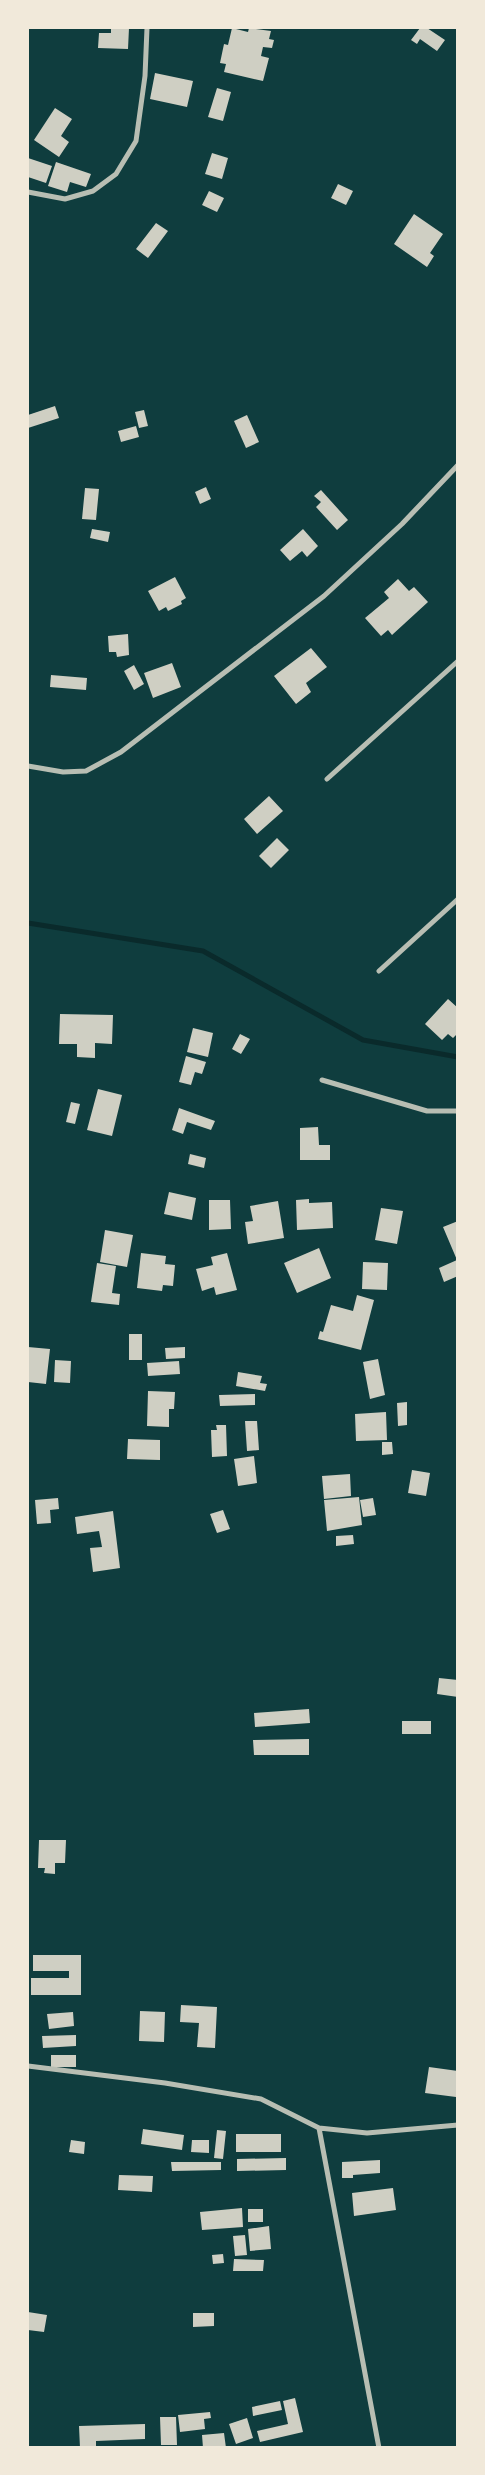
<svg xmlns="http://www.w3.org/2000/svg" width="485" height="2475" viewBox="0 0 485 2475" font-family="'DM Sans',sans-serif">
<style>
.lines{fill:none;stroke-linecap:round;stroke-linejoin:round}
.stream{stroke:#0a2a2b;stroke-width:5}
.building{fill:#cfcfc3}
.minor{stroke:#b8beb3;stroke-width:5}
</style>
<rect width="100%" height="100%" fill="#0f3d3e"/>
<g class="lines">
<path class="stream" d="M28 923 203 951 363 1040 458 1057"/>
</g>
<path class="building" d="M111 28H129L128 49 98 48 99 33H111Z
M232 28 248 32 249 28 271 31 269 39 274 40 272 48 263 47 261 56 269 58 263 81 224 72 226 64 220 63 224 44 228 45Z
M420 28H427L445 40 437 51 420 39 417 44 411 40Z
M155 73 193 81 187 107 150 99Z
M217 88 231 92 223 121 208 117Z
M55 108 72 119 61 136 69 142 59 157 34 140Z
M212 153 228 158 222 179 205 174Z
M28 158 52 166 46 183 28 177Z
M56 162 91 174 86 187 70 182 67 192 48 186Z
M338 184 353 191 346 205 331 198Z
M209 191 224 198 217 212 202 205Z
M414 214 443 234 430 253 434 256 427 267 394 244Z
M156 223 168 231 148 258 136 249Z
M55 406 59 418 28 428V415Z
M144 410 148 426 139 428 135 412Z
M247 415 259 442 246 448 234 421Z
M136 426 139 437 121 442 118 431Z
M206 487 211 499 200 504 195 492Z
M85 488 99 489 96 520 82 519Z
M321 490 348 520 337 530 316 507 321 502 314 496Z
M92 529 110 532 108 542 90 538Z
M303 529 318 546 307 557 302 551 290 561 280 550Z
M175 577 186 598 181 601 182 604 168 611 166 607 159 611 148 591Z
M398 579 409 591 414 587 428 602 392 635 388 630 381 636 365 618 389 598 384 592Z
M128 634 129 655 117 657 116 652H109L108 636Z
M311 648 327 667 306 683 311 692 296 704 274 676Z
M172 663 181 687 153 698 144 673Z
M134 665 144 684 134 690 124 671Z
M51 675 87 678 86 690 50 687Z
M269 796 283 811 257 834 244 819Z
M277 838 289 850 271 868 259 856Z
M448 999 458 1008V1033L453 1038 448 1034 442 1040 425 1024Z
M60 1014 113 1015 112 1044 95 1043V1058L77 1057V1044H59Z
M193 1028 213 1033 208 1057 187 1052Z
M240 1034 250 1039 241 1054 232 1049Z
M186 1056 206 1062 202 1074 195 1072 191 1085 179 1082Z
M98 1089 122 1095 112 1136 87 1130Z
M71 1102 80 1104 75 1124 66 1122Z
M179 1108 215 1121 211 1130 187 1122 183 1134 172 1130Z
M318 1127 319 1145H330V1160H300V1128Z
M190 1154 206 1158 204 1168 188 1164Z
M169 1192 196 1198 192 1220 164 1214Z
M309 1199V1203L332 1202 333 1228 297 1230 296 1200Z
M209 1200H230L231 1229 209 1230Z
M278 1201 284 1238 248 1244 245 1222 253 1221 250 1206Z
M381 1208 403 1211 397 1244 375 1240Z
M458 1221V1276L444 1282 439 1268 457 1260 443 1227Z
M105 1230 133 1235 127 1267 100 1262Z
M319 1248 331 1278 297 1293 284 1263Z
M141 1253 166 1256 165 1264 175 1265 173 1286 163 1285 162 1291 137 1288Z
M227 1253 237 1290 216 1295 214 1287 202 1291 196 1269 213 1265 211 1257Z
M363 1262 388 1263 387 1290 362 1289Z
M97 1263 116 1266 112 1293 120 1294 119 1305 91 1302Z
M357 1295 374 1300 361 1350 318 1339 320 1331 323 1332 331 1305 353 1311Z
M129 1334H142V1360H129Z
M28 1347 50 1349 46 1384 28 1382Z
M185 1347V1358L166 1359 165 1348Z
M378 1359 385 1395 370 1399 363 1362Z
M55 1360 71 1361 70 1383 54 1382Z
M179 1361 180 1374 148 1376 147 1363Z
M238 1372 262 1376 260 1383 267 1384 265 1391 236 1386Z
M148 1391 175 1392 174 1409H169V1427L147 1426Z
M255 1394V1405L220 1406 219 1395Z
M407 1402V1425L398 1426 397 1403Z
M386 1412 387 1440 356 1441 355 1414Z
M245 1421H257L259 1450 247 1451Z
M216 1425H226L227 1456 212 1457 211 1430H217Z
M128 1439 160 1440V1460L127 1459Z
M382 1442H392L393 1454 382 1455Z
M254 1456 257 1483 238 1486 234 1459Z
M412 1470 430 1473 426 1496 408 1493Z
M350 1474 351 1496 324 1499 322 1476Z
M359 1497 362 1525 327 1531 324 1500Z
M58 1498 59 1509 50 1510 51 1523 37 1524 35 1500Z
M373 1498 376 1515 363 1517 360 1500Z
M223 1510 230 1529 217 1533 210 1514Z
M113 1511 120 1568 93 1572 90 1548 102 1547 99 1531 77 1534 75 1517Z
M353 1535 354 1544 336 1546V1536Z
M439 1678 458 1680V1697L437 1694Z
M309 1709 310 1723 255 1727 254 1713Z
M402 1721H431V1734H402Z
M309 1739V1755H254L253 1740Z
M39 1840H66L65 1863H55V1874L44 1873 45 1868H38Z
M33 1955H81V1995H31V1978H69V1971H33Z
M181 2005 217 2007 215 2048 197 2047 199 2023 180 2022Z
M140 2011 165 2012 164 2042 139 2041Z
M73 2012 74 2026 49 2029 47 2014Z
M76 2035V2046L43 2048 42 2036Z
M51 2055H76V2067H51Z
M429 2067 458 2071 456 2097 425 2093Z
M143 2129 184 2135 182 2150 141 2144Z
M217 2130 226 2131 223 2159 214 2158Z
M236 2134H281V2152H236Z
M71 2140 85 2142 84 2154 69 2152Z
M192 2140H209V2153L191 2152Z
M286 2158V2170L237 2171V2159Z
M380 2160V2173L353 2175V2178H342V2162Z
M171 2162H221V2170L172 2171Z
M119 2175 153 2176 152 2192 118 2190Z
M393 2188 396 2210 354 2216 352 2193Z
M242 2208 243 2227 202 2230 200 2212Z
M248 2209H263V2222H248Z
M269 2226 271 2249 250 2251 248 2229Z
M245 2235 247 2255 235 2256 233 2236Z
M223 2254 224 2263 213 2264 212 2255Z
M234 2259 264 2260 263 2271H233Z
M28 2312 47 2315 44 2332 28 2330Z
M193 2313H214V2326L193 2327Z
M295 2398 303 2432 260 2442 257 2431 288 2424 283 2401Z
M280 2401 282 2410 253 2416 252 2407Z
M210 2412 211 2418 204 2419 205 2429 180 2432 178 2415Z
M160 2417H176L177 2445H161Z
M247 2418 253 2438 236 2444 229 2424Z
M145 2424V2439L96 2441V2448H80L79 2426Z
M224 2433 226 2448H203L202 2435Z"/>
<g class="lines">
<path class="minor" d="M28 192 65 199 93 191 116 174 136 141 145 76 147 28
M28 766 63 772 86 771 121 752 324 596 402 524 458 465
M327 779 458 661
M379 971 458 899
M322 1080 427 1111H458
M28 2066 165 2083 261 2099 319 2128 367 2133 458 2125
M319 2128 379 2448"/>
</g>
<rect width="485" height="2475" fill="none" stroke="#f1e9da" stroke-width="58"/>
</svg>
